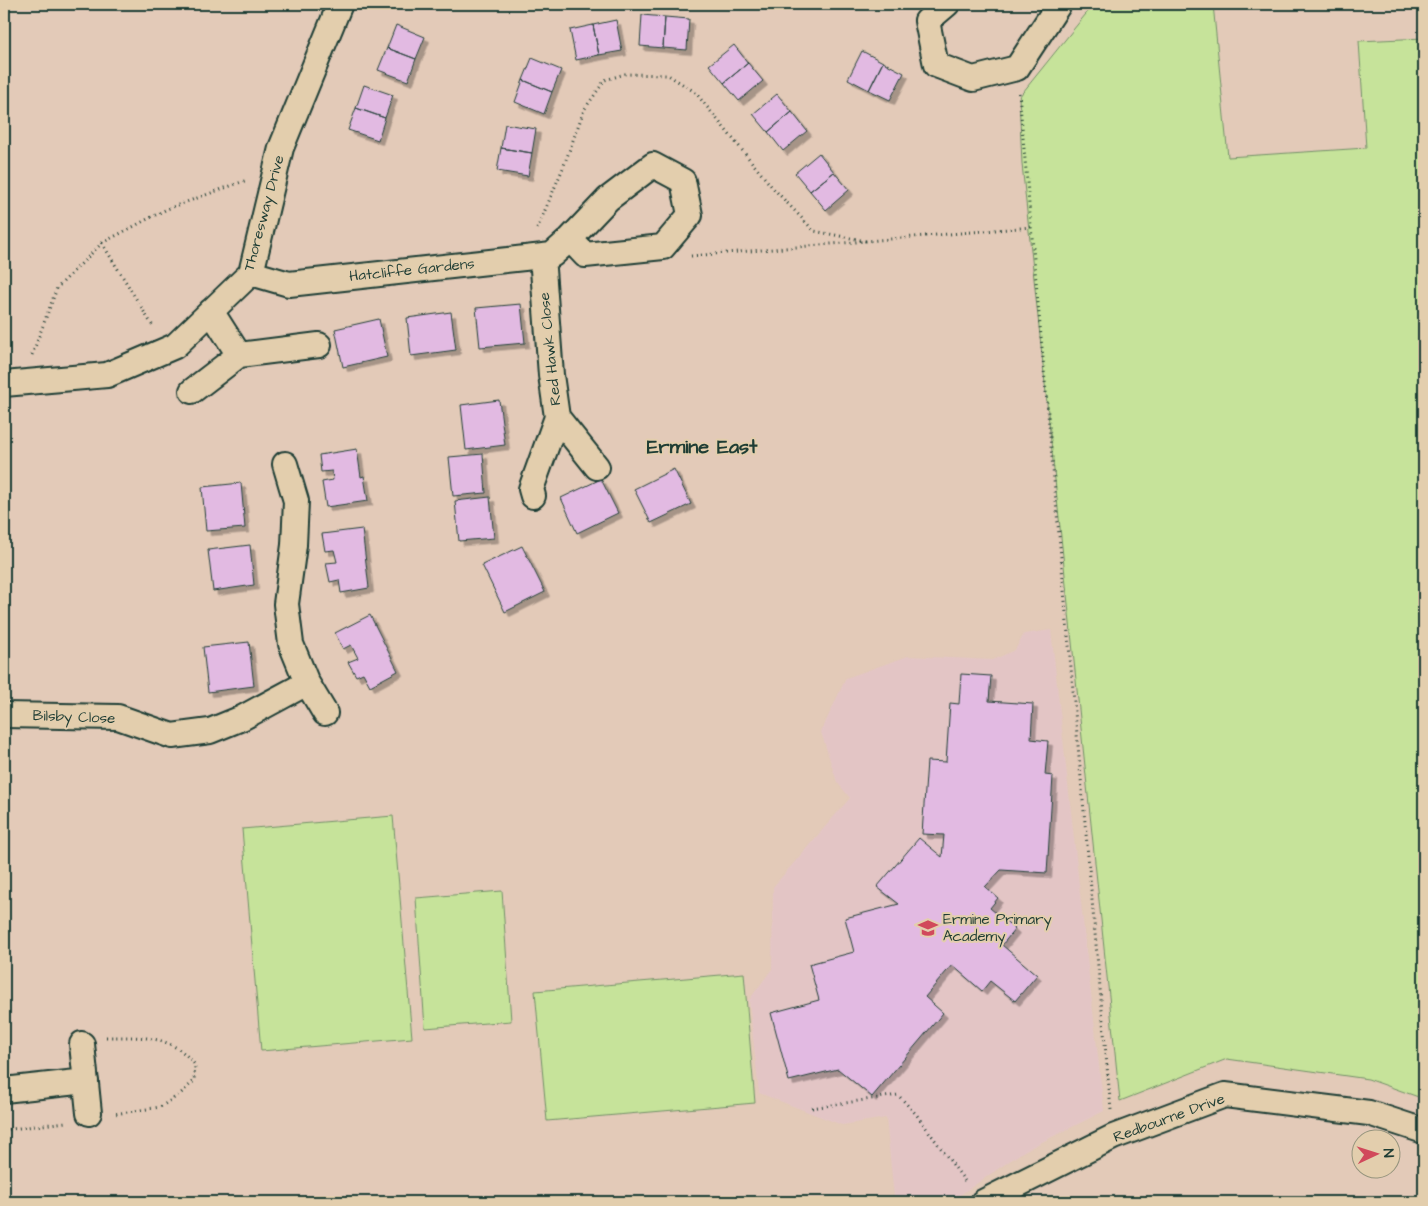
<svg xmlns="http://www.w3.org/2000/svg" width="1428" height="1206" viewBox="0 0 1428 1206" font-family="'Architects Daughter',sans-serif">
<style>
.built{fill:#e3c5c5}
.green{fill:#c6e39a;stroke:#729067}
.building{fill:#e2bae2;stroke:#1f3d34;filter:url(#shadow)}
.lines{fill:none;stroke-linecap:round;stroke-linejoin:round}
.minor-casing{stroke:#1f3d34;stroke-width:28}
.path{stroke:#1f3d34;stroke-width:3;stroke-dasharray:1 4;stroke-linecap:butt}
.minor{stroke:#e3cead;stroke-width:24}
.labels{text-anchor:middle;dominant-baseline:central;stroke-width:4;stroke-linejoin:round;paint-order:stroke}
.street-label{font-size:15px;fill:#1f3d34;stroke:#e3cead}
.poi-label{font-size:15px;fill:#1f3d34;stroke:#e3cead;text-anchor:start}
.district-label{font-size:20px;font-weight:bold;fill:#1f3d34;stroke:#e3cead}
</style>
<defs>
<filter id="shadow"><feDropShadow dx="4.5" dy="4.5" stdDeviation="0" flood-color="#0004"/></filter>
</defs>
<rect width="100%" height="100%" fill="#e3cab8"/>
<filter id="ink" filterUnits="userSpaceOnUse"><feTurbulence type="fractalNoise" baseFrequency=".02" numOctaves="2"/><feDisplacementMap in="SourceGraphic" scale="10" xChannelSelector="R" yChannelSelector="G"/><feConvolveMatrix kernelMatrix="1 2 1 2 8 2 1 2 1" color-interpolation-filters="sRGB"/></filter>
<g filter="url(#ink)">
<path class="built" d="M1051 630 1104 1111 1024 1151 950 1202H900L894 1197 886 1118 842 1125 759 1093 749 1000 772 969 773 887 850 798 837 782 821 732 846 678 908 656 993 660 1015 650 1024 634Z"/>
<path class="green" d="M1094 4H1213L1228 157 1366 148 1359 41 1424 38V1099L1368 1079 1227 1059 1120 1101 1022 164 1019 97Z
M393 816 412 1038 261 1051 242 829Z
M502 891 511 1021 425 1028 416 898Z
M744 973 755 1103 547 1121 535 991Z"/>
<path class="building" d="M642 15 665 17 663 48 640 46Z
M665 17 689 19 687 50 663 48Z
M616 20 622 51 599 55 593 25Z
M396 25 425 37 416 59 387 48Z
M593 25 599 55 576 60 570 30Z
M734 45 748 63 724 83 709 65Z
M387 48 416 59 408 81 378 70Z
M862 51 883 62 869 90 848 79Z
M532 58 561 70 552 92 523 80Z
M883 62 904 73 890 100 869 90Z
M748 63 763 81 739 101 724 83Z
M523 80 552 92 544 114 515 102Z
M364 85 393 95 385 118 356 108Z
M777 94 792 112 768 132 753 114Z
M356 108 385 118 378 140 348 130Z
M792 112 807 131 783 151 768 132Z
M505 124 536 129 532 153 501 148Z
M501 148 532 153 528 176 497 171Z
M819 153 834 172 810 191 795 173Z
M834 172 849 190 826 210 810 191Z
M521 304 525 343 480 347 476 308Z
M451 312 456 350 411 356 407 318Z
M379 319 387 357 343 367 335 329Z
M499 400 505 445 466 450 461 405Z
M357 449 361 477 364 476 368 501 326 507 322 482 333 480 332 471 321 472 319 455Z
M483 454 486 493 453 496 449 457Z
M674 469 691 504 651 523 634 489Z
M601 479 618 513 577 533 561 498Z
M241 483 245 528 206 531 202 487Z
M490 497 494 538 459 541 455 501Z
M362 529 369 588 341 593 339 580 330 582 326 563 337 562 334 550 325 551 322 534Z
M250 545 254 585 213 591 208 550Z
M522 546 545 592 505 612 482 565Z
M370 615 398 671 370 686 363 673 356 676 348 662 358 658 351 645 343 649 335 633Z
M249 642 254 686 208 692 203 647Z
M961 674 991 676 989 701 1033 704 1031 739 1048 741 1045 775 1053 776 1047 873 1001 870 985 887 998 898 990 908 1015 929 1002 945 1037 975 1015 1001 990 981 982 991 952 965 925 997 943 1013 872 1097 838 1069 789 1081 771 1013 819 1000 809 964 854 952 845 918 899 904 877 887 919 838 942 857 944 835 922 834 927 761 946 762 950 703 959 704Z"/>
<g class="lines">
<defs>
<path id="minor" d="M947 4 927 21 936 65 973 79 1017 68 1059 4
M251 273 289 284 552 255 570 239 608 199 653 165 683 181 690 215 663 247 585 255 570 239
M211 311 239 355 319 345
M4 384 107 375 175 346 251 273 281 148 340 4
M192 391 239 355
M557 417 597 467
M285 464 296 501 294 545 286 604 291 644 307 683 325 713
M533 496 531 489 557 417 551 375 542 256
M4 715 118 717 172 736 210 731 242 718 307 683
M82 1044 89 1113
M4 1090 86 1081
M983 1202 1113 1137 1225 1095 1369 1113 1424 1131"/>
</defs>
<use href="#minor" class="minor-casing"/>
<path class="path" d="M1019 93 1111 1110
M537 229 563 168 584 110 605 80 625 74 668 75 695 92 772 187 814 231 866 241
M102 243 154 328
M691 256 1031 227
M32 355 57 288 102 243 167 209 247 180
M106 1037C142 1037 171 1034 195 1065L194 1081 179 1095 160 1107 114 1114
M812 1108 898 1095 916 1114 967 1184
M4 1130 66 1122"/>
<use href="#minor" class="minor"/>
</g>
</g>
<defs>
<symbol id="school-bare" viewBox="-9 -9 18 18"><path d="M0-5L7-2L0 1L-7-2ZM-4 1L0 2.5L4 1V4Q0 6-4 4Z" fill="#d1495b" stroke="#e3cead" stroke-width="2.5" paint-order="stroke"/></symbol>
</defs>
<g fill-rule="evenodd">
<use href="#school-bare" x="914" y="914" width="28" height="28"/>
</g>
<g class="labels">
<g class="street-label">
<text transform="translate(264 213) rotate(-75)">Thoresway Drive</text>
<text transform="translate(412 270) rotate(-6)">Hatcliffe Gardens</text>
<text transform="translate(550 349) rotate(-96)">Red Hawk Close</text>
<text transform="translate(74 717) rotate(2)">Bilsby Close</text>
<text transform="translate(1169 1118) rotate(-20)">Redbourne Drive</text>
</g>
<g class="poi-label">
<text x="943" y="919">Ermine Primary<tspan x="943" dy="17">Academy</tspan></text>
</g>
<g class="district-label">
<text x="702" y="447">Ermine East</text>
</g>
</g>
<rect width="1428" height="1206" fill="none" stroke="#e3cead" stroke-width="20"/>
<rect x="10" y="10" width="1408" height="1186" fill="none" stroke="#1f3d34" stroke-width="2" filter="url(#ink)"/>
<g transform="translate(1376 1154) rotate(86)"><circle r="24" fill="#e3cead" stroke="#95947d"/>
<path d="M0-4L9 19L0 12L-9 19Z" fill="#d1495b"/>
<text y="-8" font-size="14" font-weight="bold" text-anchor="middle" fill="#1f3d34">N</text>
</g>
</svg>
